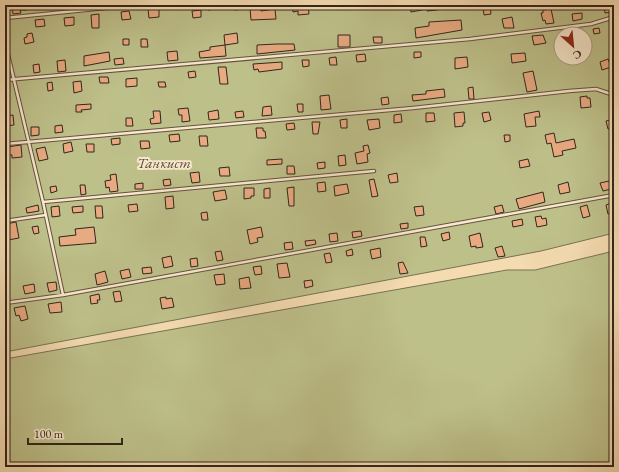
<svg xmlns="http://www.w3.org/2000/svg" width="619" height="472" viewBox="0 0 619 472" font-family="'EB Garamond',serif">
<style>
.green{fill:#bec08a;stroke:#787253;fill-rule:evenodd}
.building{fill:#e8aa81;stroke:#33251c}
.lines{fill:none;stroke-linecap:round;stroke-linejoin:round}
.lane-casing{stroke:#635241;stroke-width:4.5}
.lane{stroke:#f8e8cc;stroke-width:2.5}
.labels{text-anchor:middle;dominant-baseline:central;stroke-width:4;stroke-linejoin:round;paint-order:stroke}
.park-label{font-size:15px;font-style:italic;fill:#564c38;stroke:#f8e8cc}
</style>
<rect width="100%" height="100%" fill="#f4dbb0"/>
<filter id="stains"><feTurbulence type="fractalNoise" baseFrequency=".005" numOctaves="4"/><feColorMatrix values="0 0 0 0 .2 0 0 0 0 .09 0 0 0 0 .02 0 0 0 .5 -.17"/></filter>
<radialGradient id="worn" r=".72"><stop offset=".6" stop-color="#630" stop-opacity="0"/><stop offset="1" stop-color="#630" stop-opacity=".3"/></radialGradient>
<path class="green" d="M5 5H614V233L541 251 5 352ZM561 34H585V58H561Z
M614 251V467H5V359L507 270H535Z"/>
<path class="building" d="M12 5H26L27 10H20L21 13 13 14Z
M207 5H222L223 8 208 10Z
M234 5H260L261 11 275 9 276 19 251 20 250 8 235 10Z
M292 5H308L309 14 298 15V11L293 12Z
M410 5H436L437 10 427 11V9L411 12Z
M490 5 491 14 484 15 483 6Z
M604 5H610L612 12 605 13Z
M148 9H159V17L149 18Z
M551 9 554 23 546 24 545 20 543 21 541 13H543V10Z
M201 10V17L193 18 192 11Z
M129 11 131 19 122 20 121 12Z
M582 13V19L573 21 572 14Z
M99 14V28H92L91 15Z
M74 17V25L65 26 64 18Z
M512 17 514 28H504L502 19Z
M44 19 45 26 36 27 35 20Z
M461 20 462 30 416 38 415 28 429 26V22Z
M599 28 600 33 594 34 593 29Z
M32 33 34 42 25 44 24 38 27 37V34Z
M237 33 238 43 225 45 224 35Z
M338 35H350V47H338Z
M543 35 546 43 534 45 532 36Z
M373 37H382V43H374Z
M123 39H129V45H123Z
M141 39H147L148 47H141Z
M277 44H294L295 50 257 54V45Z
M225 45 226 56 200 58 199 52 210 50V47Z
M177 51 178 60 168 61 167 52Z
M109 52 110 61 84 66V56Z
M414 52H421V57L414 58Z
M525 53 526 61 512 63 511 54Z
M365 54 366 61 357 62 356 55Z
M336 57 337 65H330L329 58Z
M467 57 468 67 455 69V58Z
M123 58 124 64 115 65 114 59Z
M608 59 611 67 602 70 600 62Z
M65 60 66 71 58 72 57 61Z
M302 60H309V66L303 67Z
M282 62V69L259 72 258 69 254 70 253 64Z
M39 64 40 72 34 73 33 65Z
M218 67H226L228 84H220Z
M195 71 196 77 189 78 188 72Z
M533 71 537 90 527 92 523 73Z
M99 77H108L109 83H100Z
M137 78V86L126 87V79Z
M81 81 82 91 74 93 73 82Z
M52 82 53 90 48 91 47 83Z
M158 82H165L166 87H159Z
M473 87 474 99H469L468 88Z
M444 89 445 97 413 101 412 95 426 94V91Z
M329 95 331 109 321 110 320 96Z
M587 96V98H590L591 107 581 108 580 97Z
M388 97 389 104 382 105 381 98Z
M91 104V109L81 110 82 112H76V105Z
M297 104H303V112H298Z
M271 106 272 115 262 116 263 107Z
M188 108 190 121 182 122V115H179L178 109Z
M218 110 219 119 209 120 208 112Z
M153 111H160L161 123 151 124 150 119 154 118Z
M243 111 244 117 236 118 235 112Z
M539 111 540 117H535L536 126 526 127 524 114Z
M464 112 465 123H463V126L455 127 454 113Z
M489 112 491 120 484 122 482 113Z
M426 113H434L435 121 426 122Z
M401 114 402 122 394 123V115Z
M13 115 14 125 5 126V116Z
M126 118H132L133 126H126Z
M347 119V128H341L340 120Z
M379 119 380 128 369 130 367 120Z
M614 119V127L608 129 606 121Z
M312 122H320L318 134H313Z
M294 123 295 129 287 130 286 124Z
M62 125 63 132 55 133V126Z
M31 127H39V135L31 136Z
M256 128H263V131H265L266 138H257Z
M554 133 556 143 574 139 576 148 562 151 563 155 554 157 551 143 547 144 545 135Z
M179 134 180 141 170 142 169 135Z
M504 135H510V141L505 142Z
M199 136H207L208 146H200Z
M120 138V144L112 145 111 139Z
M140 141H149L150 148 141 149Z
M71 142 73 151 64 153 63 144Z
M86 144H94V152H87Z
M21 145 22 157 12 158V155H8L7 147Z
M368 145 370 153 367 154 368 162 357 164 355 153 364 151 363 146Z
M45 147 48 159 39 161 36 149Z
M345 155 346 165 339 166 338 156Z
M282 159V164L267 165V160Z
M528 159 530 166 520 168 519 161Z
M325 162V168L318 169 317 163Z
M287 166H294L295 174H287Z
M229 167 230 176H220L219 168Z
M199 172 200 182 192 183 190 173Z
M397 173 398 182 390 183 388 175Z
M116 174 118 191 110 192 109 187 106 188 105 181 111 180 110 175Z
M170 179 171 185 164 186 163 180Z
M374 179 378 196 372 197 369 180Z
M609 181 611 189 603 191 600 183Z
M325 182 326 191 318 192 317 183Z
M568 182 570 192 560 194 558 185Z
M143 183V189H135V184Z
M347 184 349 193 335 196 334 186Z
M80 185H85L86 194 81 195Z
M56 186 57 191 51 193 50 187Z
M294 187V206H289L287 188Z
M244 188H254V196H251V198L244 199Z
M270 188V198H264V189Z
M225 190 227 199 215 201 213 192Z
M543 192 545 202 519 209 516 199Z
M173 196 174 208 166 209 165 197Z
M614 202V212L608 214 606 205Z
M137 204 138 211 129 212 128 205Z
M38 205 39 211 27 213 26 208Z
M502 205 504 212 496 214 494 207Z
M587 205 590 216 583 218 580 207Z
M59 206 60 216 52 217 51 207Z
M83 206V212L73 213 72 207Z
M95 206H102L103 218H96Z
M423 206 424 215 416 216 414 207Z
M207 212 208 220H202L201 213Z
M541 216 542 219 546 218 547 225 537 227 535 217Z
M522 219 523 225 513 227 512 221Z
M16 222 19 238 8 240 6 224Z
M408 223V228L401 229 400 224Z
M38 226 39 233 34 234 32 227Z
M94 227 96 243 60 246 59 237 76 235 75 229Z
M261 227 263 237 257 238 258 242 250 244 247 230Z
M361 231 362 236 353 238 352 232Z
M449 232 450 239 443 241 441 234Z
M337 233 338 241 330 242 329 234Z
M480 233 483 247 476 248V246L471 247 469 236Z
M420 237H425L427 246 421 247Z
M315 240 316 244 306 246 305 241Z
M292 242 293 249 285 250 284 243Z
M502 246 505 256 498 257 495 248Z
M380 248 381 257 372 259 370 250Z
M352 249 353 255 347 256 346 251Z
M221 251 223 260 217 261 215 252Z
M330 253 332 262 326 263 324 254Z
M171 256 173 266 164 268 162 258Z
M197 258 198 266 191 267 190 259Z
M403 262 408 273 400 274 398 263Z
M287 263 290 277 279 278 277 264Z
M261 266 262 274 255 275 253 267Z
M151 267 152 273 143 274 142 268Z
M129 269 131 277 122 279 120 271Z
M105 271 108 282 97 285 95 274Z
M224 274 225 284 216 285 214 275Z
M249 277 251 288 240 289 239 279Z
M312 280 313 286 305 288 304 281Z
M56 282 57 290 49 292 47 283Z
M34 284 35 292 25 294 23 286Z
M120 291 122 301 115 302 113 292Z
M99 294 100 300H97L98 303 91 304 90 296Z
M166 297V299L172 298 174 307 162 309 160 298Z
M61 302 62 312 50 313 48 304Z
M25 306 28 319 21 321 19 315 16 316 14 308Z"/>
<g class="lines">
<defs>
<path id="lane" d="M5 18 135 5
M5 42 43 202 63 295
M5 80 470 39 591 24 614 17
M5 144 413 108 569 91 596 89 614 95
M43 202 374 171
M5 221 46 215
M5 303 63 295 614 195"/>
</defs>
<use href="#lane" class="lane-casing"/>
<use href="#lane" class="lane"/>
</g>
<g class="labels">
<g class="park-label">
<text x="164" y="162">Танкист</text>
</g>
</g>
<rect width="619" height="472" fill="none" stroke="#f4dbb0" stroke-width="20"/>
<rect x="6" y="6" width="607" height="460" fill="none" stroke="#33251c" stroke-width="2"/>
<rect x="10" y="10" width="599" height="452" fill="none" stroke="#33251c"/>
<g transform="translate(573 46) rotate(153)"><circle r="19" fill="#f8e8cc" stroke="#a99a86"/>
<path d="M0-3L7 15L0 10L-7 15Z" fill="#8f2418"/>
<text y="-6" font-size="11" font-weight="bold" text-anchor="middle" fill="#33251c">С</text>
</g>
<path d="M28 438v6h94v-6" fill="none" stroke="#33251c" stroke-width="2"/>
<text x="34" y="438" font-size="12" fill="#33251c" stroke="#f8e8cc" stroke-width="3" paint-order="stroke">100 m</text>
<rect width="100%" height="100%" filter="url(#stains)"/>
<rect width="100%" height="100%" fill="url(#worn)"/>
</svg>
